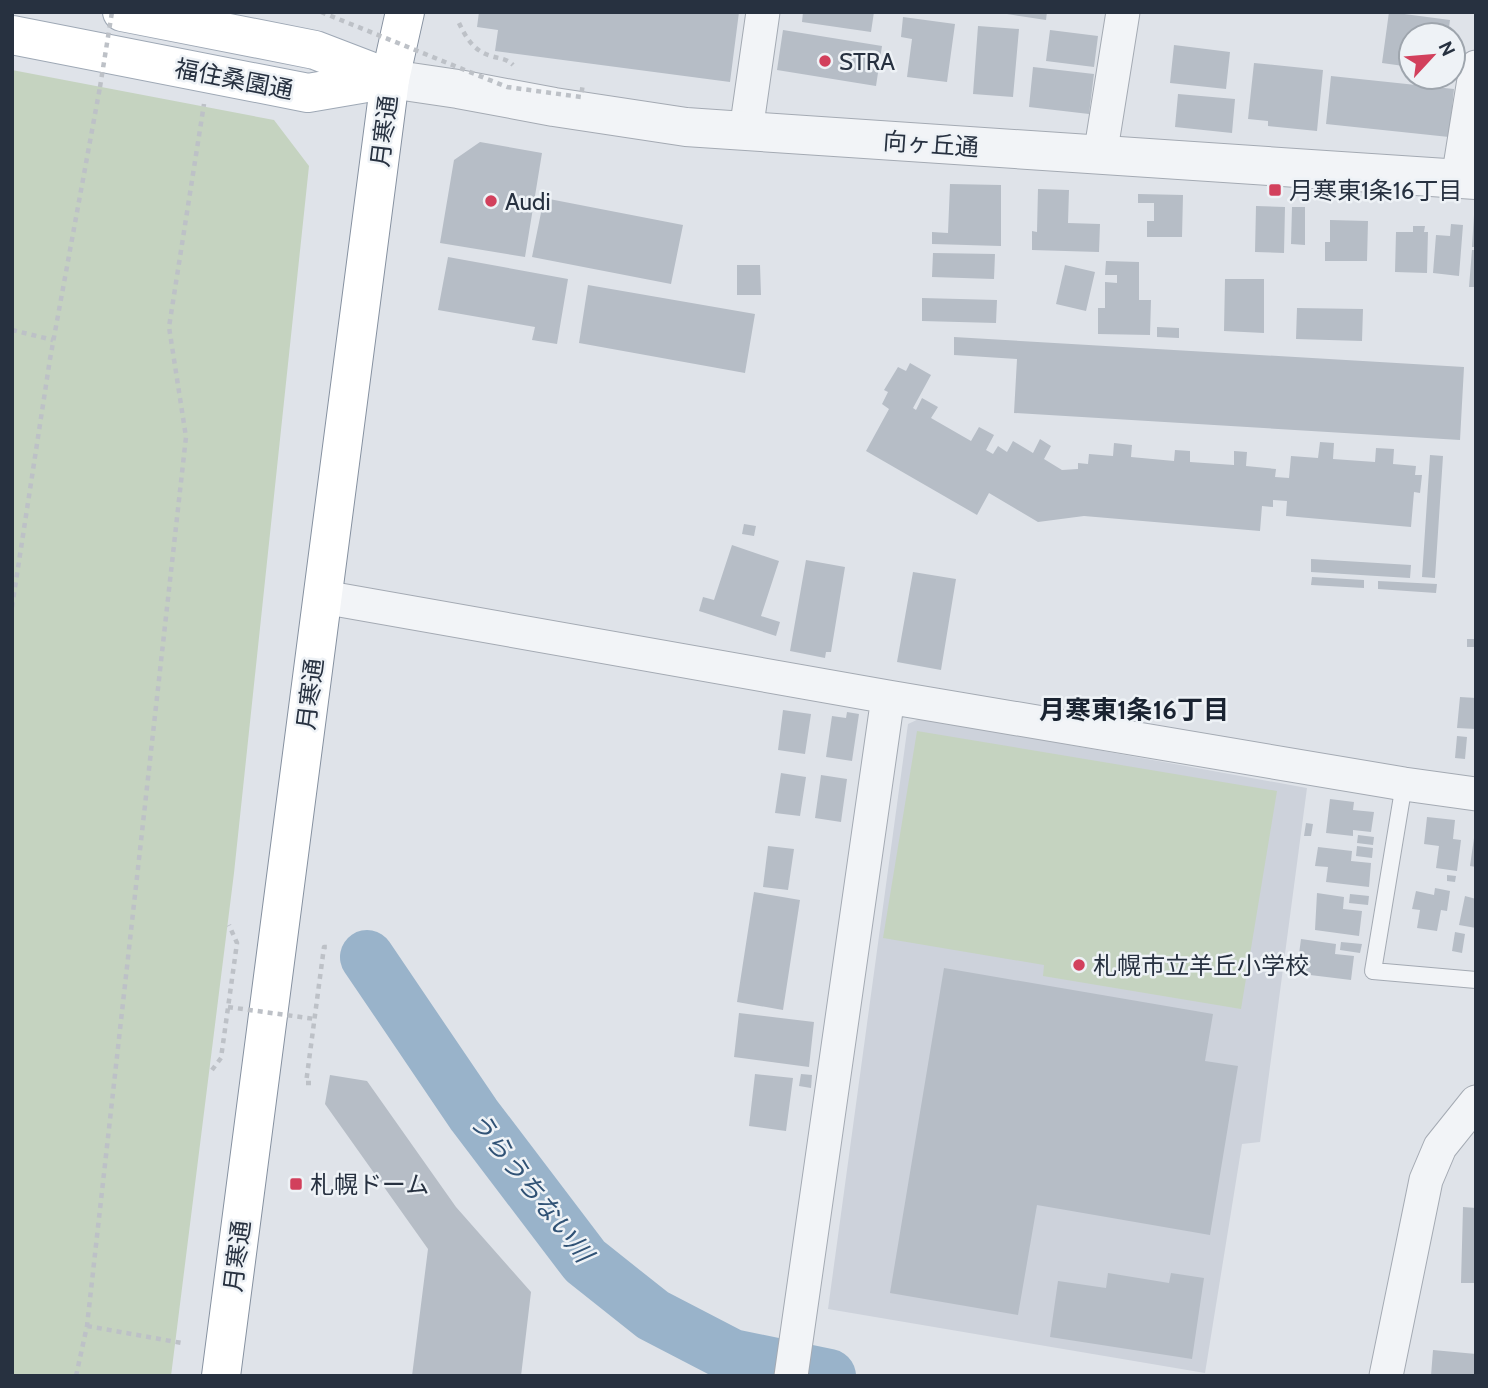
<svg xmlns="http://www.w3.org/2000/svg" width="1488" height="1388" viewBox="0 0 1488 1388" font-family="Cabin,'Noto Sans JP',sans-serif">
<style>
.built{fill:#cdd2db}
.green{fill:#c5d3c0}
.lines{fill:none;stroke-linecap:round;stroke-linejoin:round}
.river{stroke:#99b3ca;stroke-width:54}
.building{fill:#b6bdc6}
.service-casing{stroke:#a4aab3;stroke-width:18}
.minor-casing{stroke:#a4aab3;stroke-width:35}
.tertiary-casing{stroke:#a4aab3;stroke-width:40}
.primary-casing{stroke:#9ea8b5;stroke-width:40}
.trunk-casing{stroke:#8691a0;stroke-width:40}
.path{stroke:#bdc1c7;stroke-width:4.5;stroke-dasharray:5 5;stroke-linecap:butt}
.service{stroke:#f2f4f7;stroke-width:16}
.minor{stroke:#f2f4f7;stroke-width:33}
.tertiary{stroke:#f2f4f7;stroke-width:38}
.primary{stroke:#fff;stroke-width:38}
.trunk{stroke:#fff;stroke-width:38}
.path-bridge{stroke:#bdc1c7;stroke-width:4.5;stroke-dasharray:5 5;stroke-linecap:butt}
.poi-dot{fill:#d2405c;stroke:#eef2f6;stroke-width:2.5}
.labels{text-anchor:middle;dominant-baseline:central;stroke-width:5;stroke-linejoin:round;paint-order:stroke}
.poi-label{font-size:24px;fill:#273140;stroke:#eef2f6;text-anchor:start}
.street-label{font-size:24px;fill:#273140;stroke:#eef2f6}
.neighbourhood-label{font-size:26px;font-weight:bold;fill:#1a2331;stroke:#eef2f6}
.water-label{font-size:26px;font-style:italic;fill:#305275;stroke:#eef2f6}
</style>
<rect width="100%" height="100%" fill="#dfe3e9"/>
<path class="built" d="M921 718 1307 788 1260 1142 1242 1144 1205 1373 828 1309 908 724Z"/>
<path class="green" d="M12 70 274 120 309 166 234 873 171 1376H12Z
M917 731 1277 791 1241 1009 1043 976 1044 965 883 938Z"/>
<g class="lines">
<path class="river" d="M367 957 474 1115 585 1261 653 1315 732 1356 829 1376"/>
</g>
<path class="building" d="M479 12H739L730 82 495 51 498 30 477 27Z
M803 12H874L871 32 802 22Z
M1007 12H1047L1046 20 1007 14Z
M1389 12 1450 20 1448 35H1411V67L1382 63Z
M903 17 955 24 947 82 907 77 912 39 901 37Z
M978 26 1019 29 1013 97 973 94Z
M783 30 882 46 876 86 777 70Z
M1050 30 1098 36 1094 67 1046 61Z
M1174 45 1230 52 1226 89 1170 83Z
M1254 63 1323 70 1317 131 1268 126V121L1248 119Z
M1033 67 1094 74 1089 114 1029 107Z
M1331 76 1454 89 1449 137 1326 124Z
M1178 94 1235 99 1232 133 1175 127Z
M480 142 542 153 525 257 440 243 454 160Z
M950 184 1001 185V246L932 244V232L948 233Z
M1038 189 1069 190 1068 223 1100 224 1099 252 1032 250V231L1037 232Z
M1138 194 1183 195 1182 237H1147V221H1154V203H1138Z
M544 198 683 225 671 284 532 257Z
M1256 206 1285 207 1284 253 1255 252Z
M1292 207H1305V245L1291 244Z
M1474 215H1476V247H1472Z
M1330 220 1368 221 1367 261H1325V242H1330Z
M1451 224 1463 225 1459 276 1433 273 1436 235 1450 236Z
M1413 226H1425L1424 232H1428L1427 273 1395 272 1396 232H1413Z
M1472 250H1476V287H1469Z
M933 253 995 254 994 279 932 277Z
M448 257 568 279 557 344 532 340 535 327 438 310Z
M1106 261 1139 262V300H1151L1150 335 1098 334V308H1105V282L1117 283V275H1105Z
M737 265H760L761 295H737Z
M1065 265 1095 272 1086 311 1056 304Z
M1225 279H1264V333L1224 331Z
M588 285 755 314 745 373 579 343Z
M922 298 997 300 996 323 922 321Z
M1297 308 1363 309 1362 341 1296 339Z
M1157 327 1179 328V338L1157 337Z
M954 337 1464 367 1460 440 1014 413 1017 359 954 355Z
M910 363 931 375 913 408 916 410 922 398 938 407 931 418 971 441 979 427 994 435 986 450 993 454 998 446 1007 452 1013 441 1033 453 1040 439 1051 446 1044 459 1062 470 1078 469V463L1088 464 1089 454 1113 456 1114 443 1132 445 1131 457 1174 461 1175 450 1190 451V462L1234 465V451L1247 452 1246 466 1276 469 1275 477 1289 478 1291 456 1318 458 1320 442 1334 443 1333 459 1375 462 1376 448 1394 449 1393 464 1416 466 1415 475H1422L1420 493 1414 492 1411 527 1286 516 1287 501 1273 500V507L1262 506 1260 531 1084 516 1038 522 989 493 977 515 866 451 889 409 882 404 888 392 884 390 898 367 906 371Z
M1430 455 1443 456 1435 578 1422 577Z
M744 524 756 526 754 536 742 534Z
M732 545 779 561 761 616 780 622 776 636 699 611 703 597 714 600Z
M1311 559 1411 565 1410 578 1311 572Z
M806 560 845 567 831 652H826L825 658 790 651Z
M913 572 956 579 941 670 897 662Z
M1312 577 1364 580V588L1311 585Z
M1378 581 1437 584 1436 593 1378 589Z
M1467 639H1476V647H1467Z
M1460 697 1476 698V729L1457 728Z
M783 710 811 714 805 754 778 750Z
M847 712 859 714 852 761 826 757 832 716 846 718Z
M1457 736 1467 737 1465 759 1455 758Z
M781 773 806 777 800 816 775 813Z
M821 775 847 779 841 822 815 818Z
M1330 799 1354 802 1353 810 1374 812 1371 832 1353 830V836L1326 833Z
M1427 817 1455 820 1453 839 1461 840 1457 871 1436 868 1439 846 1424 844Z
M1306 823 1313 824 1311 836H1304Z
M1358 835 1374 837 1373 845 1357 843Z
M1474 838H1476V867L1470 866Z
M768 846 794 849 788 890 763 887Z
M1357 846 1373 848 1372 858 1356 856Z
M1318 847 1352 851 1351 861 1371 863 1369 887 1326 882 1328 867 1315 866Z
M1447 875 1456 876 1455 882 1447 881Z
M1435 888 1450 891 1447 911 1441 910 1437 931 1417 928 1420 910 1412 909 1416 891 1434 895Z
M754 892 800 900 783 1010 737 1002Z
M1317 893 1344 897 1343 909 1362 911 1359 936 1315 930Z
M1350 894 1369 896 1368 905 1349 903Z
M1465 896 1476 899V928L1459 925Z
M1455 932 1465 934 1462 953 1452 951Z
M1301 939 1336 944 1335 954 1354 956 1351 980 1302 974 1305 955 1299 954Z
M1341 942 1362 944 1360 953 1340 950Z
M944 968 1213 1014 1205 1061 1238 1066 1210 1235 1037 1205 1018 1315 890 1293Z
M739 1013 814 1022 809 1067 734 1057Z
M755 1074 793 1078 786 1131 749 1126Z
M801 1074 812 1075 811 1088 799 1086Z
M330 1075 367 1081 456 1207 531 1292 521 1376H412L428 1249 325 1104Z
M1463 1207 1476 1208V1283H1461Z
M1108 1273 1169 1283 1171 1273 1204 1278 1192 1359 1050 1337 1058 1281 1106 1288Z
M1433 1350 1476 1354V1376H1431Z"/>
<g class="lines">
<defs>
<path id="service" d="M1404 784 1373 971 1476 980"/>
<path id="minor" d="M746 131 763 12
M1100 156 1123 12
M1458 179 1476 67
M323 597 888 697 1404 784 1476 794
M791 1376 888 697
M1386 1376 1426 1180 1440 1147 1476 1102"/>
<path id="tertiary" d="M390 79 458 89 554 107 686 127 1476 180"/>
<path id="primary" d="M122 12 315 50 388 78
M12 35 308 93 390 79"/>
<path id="trunk" d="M221 1376 390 79 405 12"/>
</defs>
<use href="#service" class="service-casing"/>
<use href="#minor" class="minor-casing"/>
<use href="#tertiary" class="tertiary-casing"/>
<use href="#primary" class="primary-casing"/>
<use href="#trunk" class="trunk-casing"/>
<path class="path" d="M459 23C466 38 474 51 491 56 500 59 506 58 513 65
M12 330 53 340
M12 607 50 359 100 87
M212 1070 221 1058 237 943 229 925
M311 1083H306L324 947H329
M87 1326 182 1343
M76 1376 87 1326 186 437 169 327 204 104"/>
<use href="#service" class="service"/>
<use href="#minor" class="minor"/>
<use href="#tertiary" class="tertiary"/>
<use href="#primary" class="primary"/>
<use href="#trunk" class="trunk"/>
<path class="path-bridge" d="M321 12 507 87 581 97 583 83
M100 87 112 12
M228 1007 315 1019"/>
</g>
<g class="poi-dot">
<circle cx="825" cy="61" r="7"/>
<rect x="1268" y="183" width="14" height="14" rx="3.5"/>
<circle cx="491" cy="201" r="7"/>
<circle cx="1079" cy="965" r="7"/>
<rect x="289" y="1177" width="14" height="14" rx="3.5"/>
</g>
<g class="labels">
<g class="poi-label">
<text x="839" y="61">STRA</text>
<text x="1289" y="190">月寒東1条16丁目</text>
<text x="505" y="201">Audi</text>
<text x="1093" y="965">札幌市立羊丘小学校</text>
<text x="310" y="1184">札幌ドーム</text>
</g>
<g class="street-label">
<text transform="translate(234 79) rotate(11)">福住桑園通</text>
<text transform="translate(384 131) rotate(-83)">月寒通</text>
<text transform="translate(931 144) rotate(4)">向ヶ丘通</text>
<text transform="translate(310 694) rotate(-83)">月寒通</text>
<text transform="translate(237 1256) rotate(-83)">月寒通</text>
</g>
<g class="neighbourhood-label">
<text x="1134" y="710">月寒東1条16丁目</text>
</g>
<g class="water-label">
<text transform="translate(531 1187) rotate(52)">うらうちない川</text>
</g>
</g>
<rect width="1488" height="1388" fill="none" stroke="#273140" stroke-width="28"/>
<g transform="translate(1432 56) rotate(64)"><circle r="33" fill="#eef2f6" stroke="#9ea5ad" stroke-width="2"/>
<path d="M0-5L12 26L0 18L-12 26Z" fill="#d2405c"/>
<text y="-10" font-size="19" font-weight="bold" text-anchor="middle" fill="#273140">N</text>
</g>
</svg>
